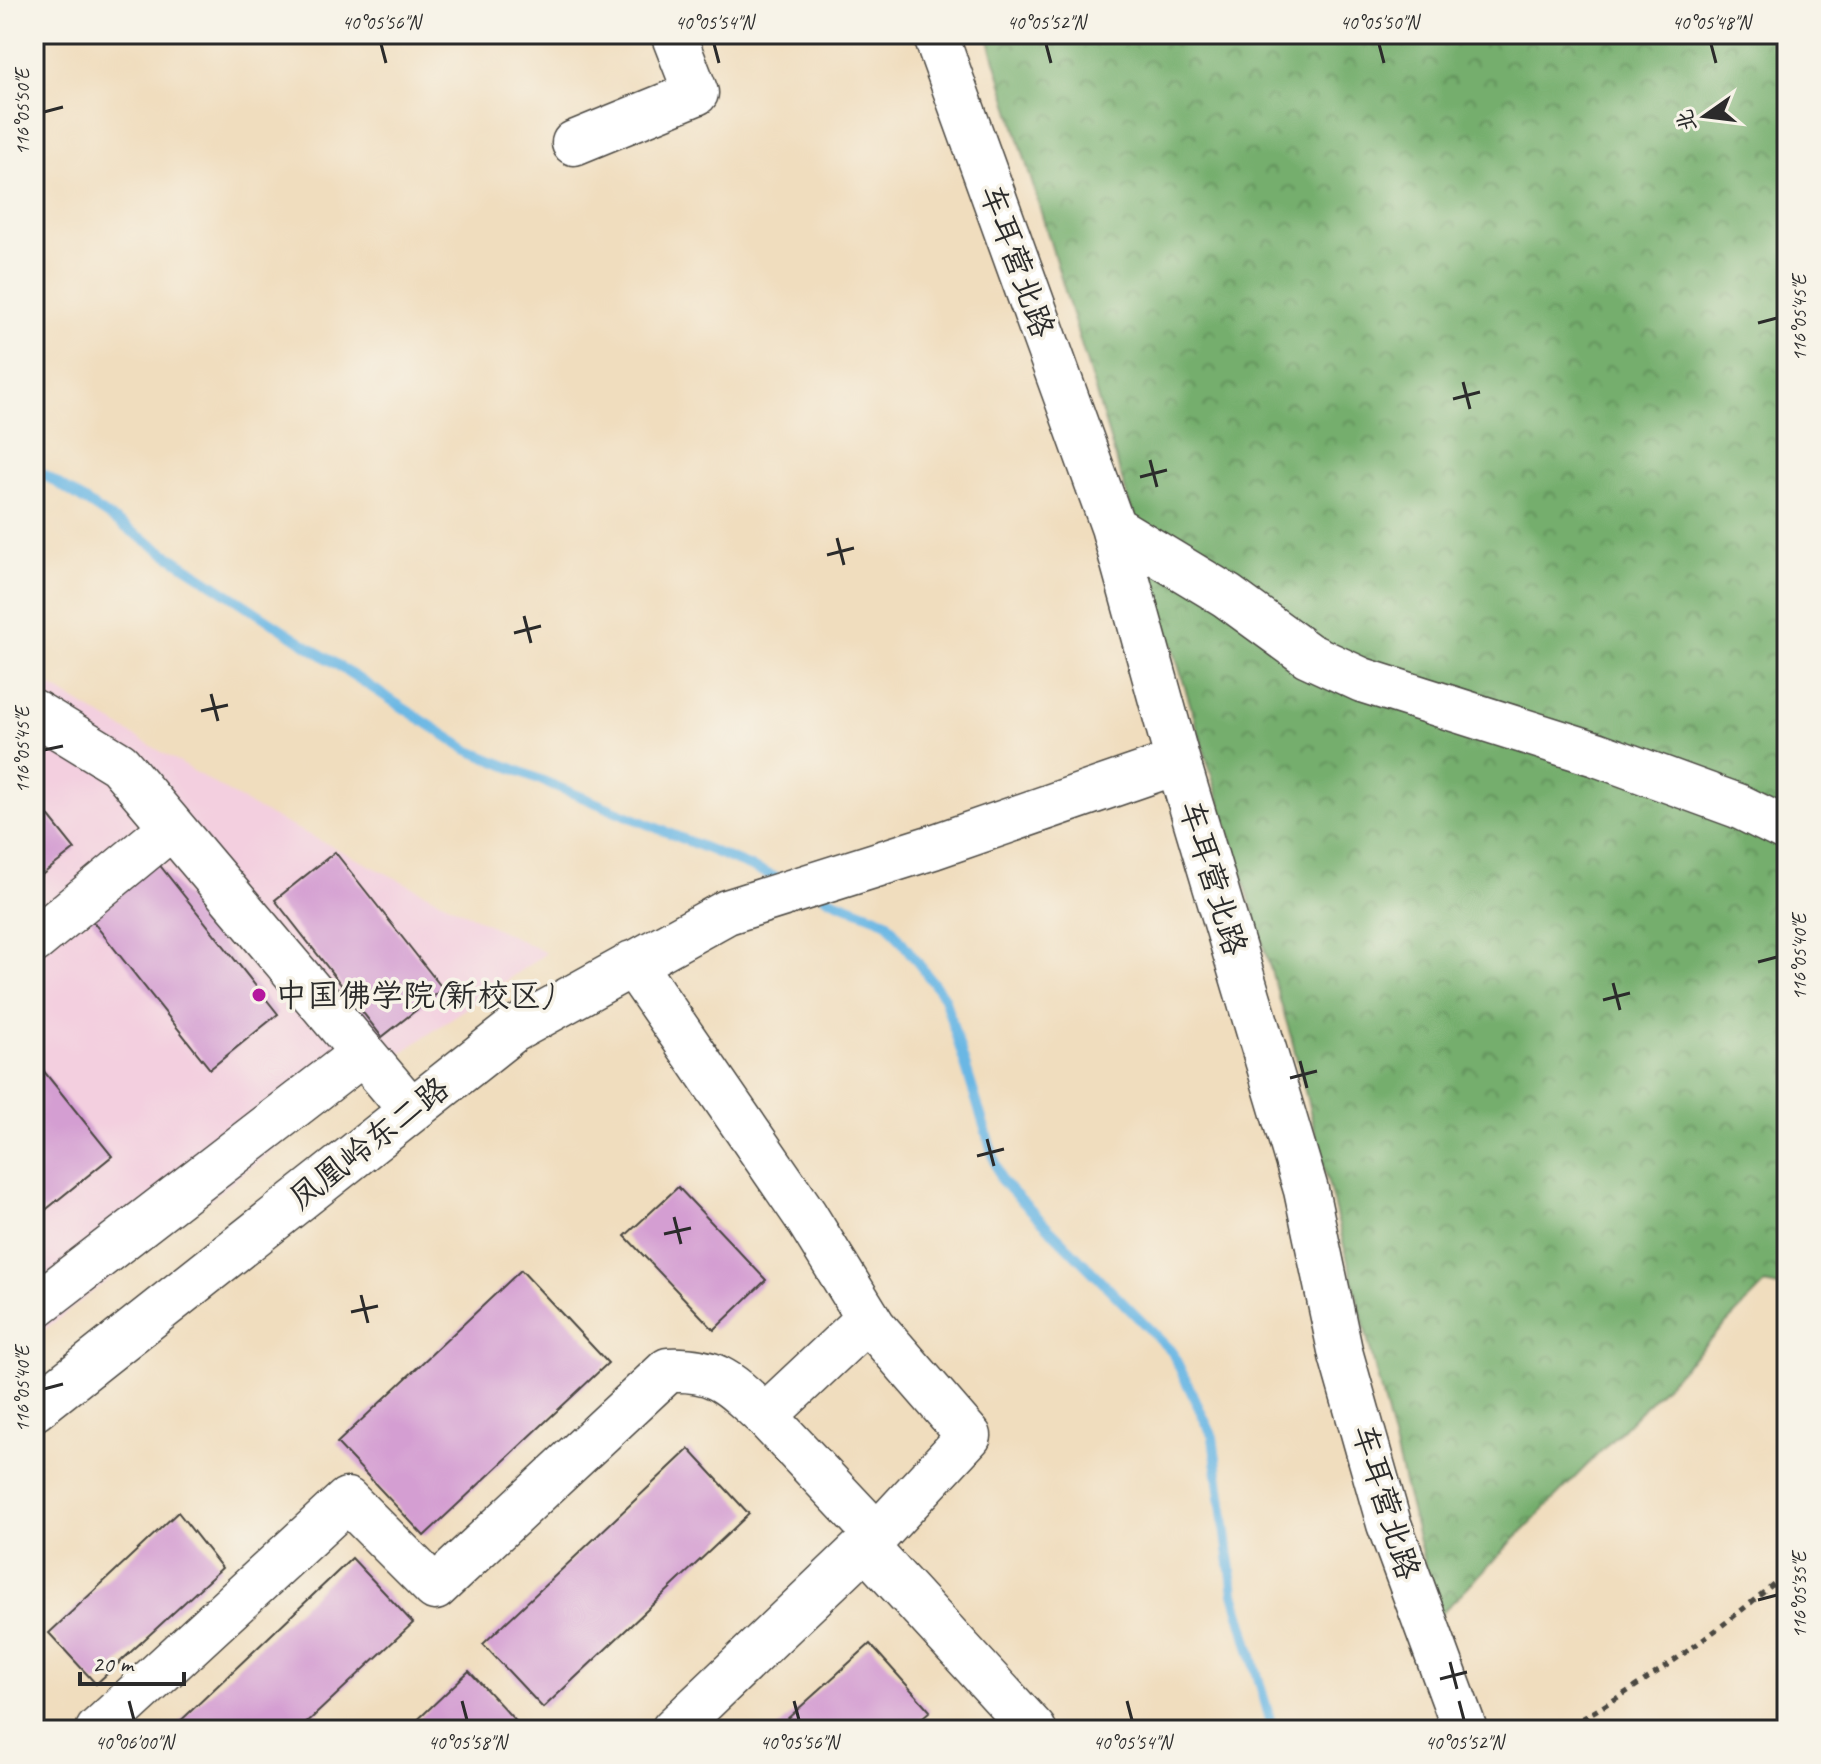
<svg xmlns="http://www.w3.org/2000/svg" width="1821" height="1764" viewBox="0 0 1821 1764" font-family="Caveat,'LXGW WenKai TC',sans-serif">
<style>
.built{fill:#f3cfdf}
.forest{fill:url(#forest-crowns);stroke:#506c4c;stroke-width:2}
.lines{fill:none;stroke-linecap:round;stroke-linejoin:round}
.stream{stroke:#6bb7e4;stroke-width:10}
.building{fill:#d49ed2}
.minor-casing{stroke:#494641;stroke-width:47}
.path{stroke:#494641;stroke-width:5;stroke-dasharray:6 6;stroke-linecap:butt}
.minor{stroke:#fff;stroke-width:44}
.ticks{fill:none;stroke:#2b2b2b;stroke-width:3}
.poi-dot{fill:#b5179e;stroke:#f7f3e8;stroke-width:3}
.labels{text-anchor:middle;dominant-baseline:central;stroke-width:7;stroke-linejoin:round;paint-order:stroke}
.street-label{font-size:32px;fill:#2b2b2b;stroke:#f7f3e8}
.poi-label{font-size:32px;fill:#2b2b2b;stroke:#f7f3e8;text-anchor:start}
.neatline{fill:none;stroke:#2b2b2b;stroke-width:3}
.ticks-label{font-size:20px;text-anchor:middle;fill:#2b2b2b}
</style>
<defs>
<pattern id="forest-crowns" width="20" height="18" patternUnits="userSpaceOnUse" patternTransform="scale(2)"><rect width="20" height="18" fill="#75ae6d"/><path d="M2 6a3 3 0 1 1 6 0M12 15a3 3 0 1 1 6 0" fill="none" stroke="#608e5a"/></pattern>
</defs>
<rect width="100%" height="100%" fill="#f7f3e8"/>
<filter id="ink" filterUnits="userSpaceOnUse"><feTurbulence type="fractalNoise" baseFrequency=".0125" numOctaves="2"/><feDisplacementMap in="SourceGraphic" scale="16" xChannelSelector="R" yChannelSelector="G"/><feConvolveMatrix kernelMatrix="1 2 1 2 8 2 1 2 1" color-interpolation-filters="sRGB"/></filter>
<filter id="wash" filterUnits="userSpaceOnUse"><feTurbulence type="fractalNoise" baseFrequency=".006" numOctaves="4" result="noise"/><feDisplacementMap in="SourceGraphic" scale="32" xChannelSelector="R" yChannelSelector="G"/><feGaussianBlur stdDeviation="1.8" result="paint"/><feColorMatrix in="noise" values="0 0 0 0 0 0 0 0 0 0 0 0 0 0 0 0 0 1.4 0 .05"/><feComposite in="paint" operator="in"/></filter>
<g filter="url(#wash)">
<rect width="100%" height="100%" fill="#f0ddbe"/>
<path class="built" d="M34 676 257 809 546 953 361 1081 34 1338Z"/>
<path class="forest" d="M987 34H1787V1289L1765 1284 1438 1617 1292 1040Z"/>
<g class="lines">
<path class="stream" d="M34 468 468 750 780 879
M825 897 886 921 944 997 1001 1180 1172 1352 1213 1437 1234 1593 1273 1730"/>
</g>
<g id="blocks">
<path class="building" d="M34 798 75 849 34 881Z
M335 852 443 989 382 1037 275 900Z
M154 858 278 1014 210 1069 86 913Z
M34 1059 112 1156 43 1212 34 1200Z
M678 1187 766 1280 714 1330 625 1236Z
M521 1270 608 1363 424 1536 337 1443Z
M689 1449 749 1514 543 1708 483 1644Z
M178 1512 222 1568 96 1684 49 1633Z
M352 1558 413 1623 299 1730H171Z
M870 1644 930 1711 908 1730H775Z
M469 1671 524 1730H407Z"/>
</g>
</g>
<g filter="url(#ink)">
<use href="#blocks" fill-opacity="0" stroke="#494641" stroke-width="2"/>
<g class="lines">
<defs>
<path id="minor" d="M935 34 1113 527 1178 762 1306 1190 1341 1355 1389 1524 1465 1730
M574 143 696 93 673 34
M1113 527 1227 596 1308 655 1362 680 1596 754 1738 806 1787 830
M34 712 119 764 411 1110
M34 941 172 827
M632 963 805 1215 874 1327 969 1436 866 1547 1034 1730
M34 1307 363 1053
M34 1409 512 1031 727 912 933 847 1178 762
M98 1730 347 1500 435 1588 668 1370C718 1368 730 1384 765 1416L868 1319
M673 1730 877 1535 765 1416"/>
</defs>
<use href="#minor" class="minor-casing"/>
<path class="path" d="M1561 1730C1637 1690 1723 1629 1787 1572"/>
<use href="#minor" class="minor"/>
</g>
</g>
<path class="ticks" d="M381 44 386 63M714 44 719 63M1046 44 1051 63M1379 44 1384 63M1711 44 1716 63M44 112 63 107M1758 323 1777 318M1463 382 1470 409M1453 399 1480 392M1150 460 1157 487M1140 477 1167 470M837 538 844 565M827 555 854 548M524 616 531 643M514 633 541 626M211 694 218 721M201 711 228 705M44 750 63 746M1758 962 1777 957M1613 983 1620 1010M1603 1000 1630 993M1300 1061 1307 1088M1290 1078 1317 1071M987 1139 994 1166M977 1156 1004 1149M674 1217 681 1244M664 1234 691 1228M361 1295 368 1323M351 1312 378 1306M44 1389 63 1384M1758 1600 1777 1595M1450 1662 1457 1689M1440 1679 1467 1672M129 1701 134 1720M462 1701 467 1720M794 1701 799 1720M1127 1701 1132 1720M1459 1701 1464 1720"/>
<circle class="poi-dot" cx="259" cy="995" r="8"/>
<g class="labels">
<g class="street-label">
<text transform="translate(1017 261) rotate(70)">车耳营北路</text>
<text transform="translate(1213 878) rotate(73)">车耳营北路</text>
<text transform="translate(369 1143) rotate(-38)">凤凰岭东二路</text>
<text transform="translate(1386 1502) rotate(73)">车耳营北路</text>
</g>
<g class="poi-label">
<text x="275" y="995">中国佛学院(新校区)</text>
</g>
</g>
<rect width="1821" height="1764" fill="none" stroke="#f7f3e8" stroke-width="88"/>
<g transform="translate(1705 116) rotate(256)" stroke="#f7f3e8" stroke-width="6" paint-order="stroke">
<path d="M0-6L14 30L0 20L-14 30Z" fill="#2b2b2b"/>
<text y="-12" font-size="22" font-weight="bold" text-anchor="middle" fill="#2b2b2b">北</text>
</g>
<path d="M80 1672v12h104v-12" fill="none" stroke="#2b2b2b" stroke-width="4"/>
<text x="92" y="1672" font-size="24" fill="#2b2b2b" stroke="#f7f3e8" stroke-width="6" paint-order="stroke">20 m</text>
<rect x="44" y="44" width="1733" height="1676" class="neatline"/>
<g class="ticks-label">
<text x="381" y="29">40°05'56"N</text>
<text x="714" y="29">40°05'54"N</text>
<text x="1046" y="29">40°05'52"N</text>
<text x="1379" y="29">40°05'50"N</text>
<text x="1711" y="29">40°05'48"N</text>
<text transform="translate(22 112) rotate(-90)" y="7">116°05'50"E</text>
<text transform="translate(1799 318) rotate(-90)" y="7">116°05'45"E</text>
<text transform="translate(22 750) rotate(-90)" y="7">116°05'45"E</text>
<text transform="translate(1799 957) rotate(-90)" y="7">116°05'40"E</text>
<text transform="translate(22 1389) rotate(-90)" y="7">116°05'40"E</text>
<text transform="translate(1799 1595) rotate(-90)" y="7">116°05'35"E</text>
<text x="134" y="1749">40°06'00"N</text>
<text x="467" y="1749">40°05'58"N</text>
<text x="799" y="1749">40°05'56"N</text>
<text x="1132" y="1749">40°05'54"N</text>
<text x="1464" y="1749">40°05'52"N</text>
</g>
</svg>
